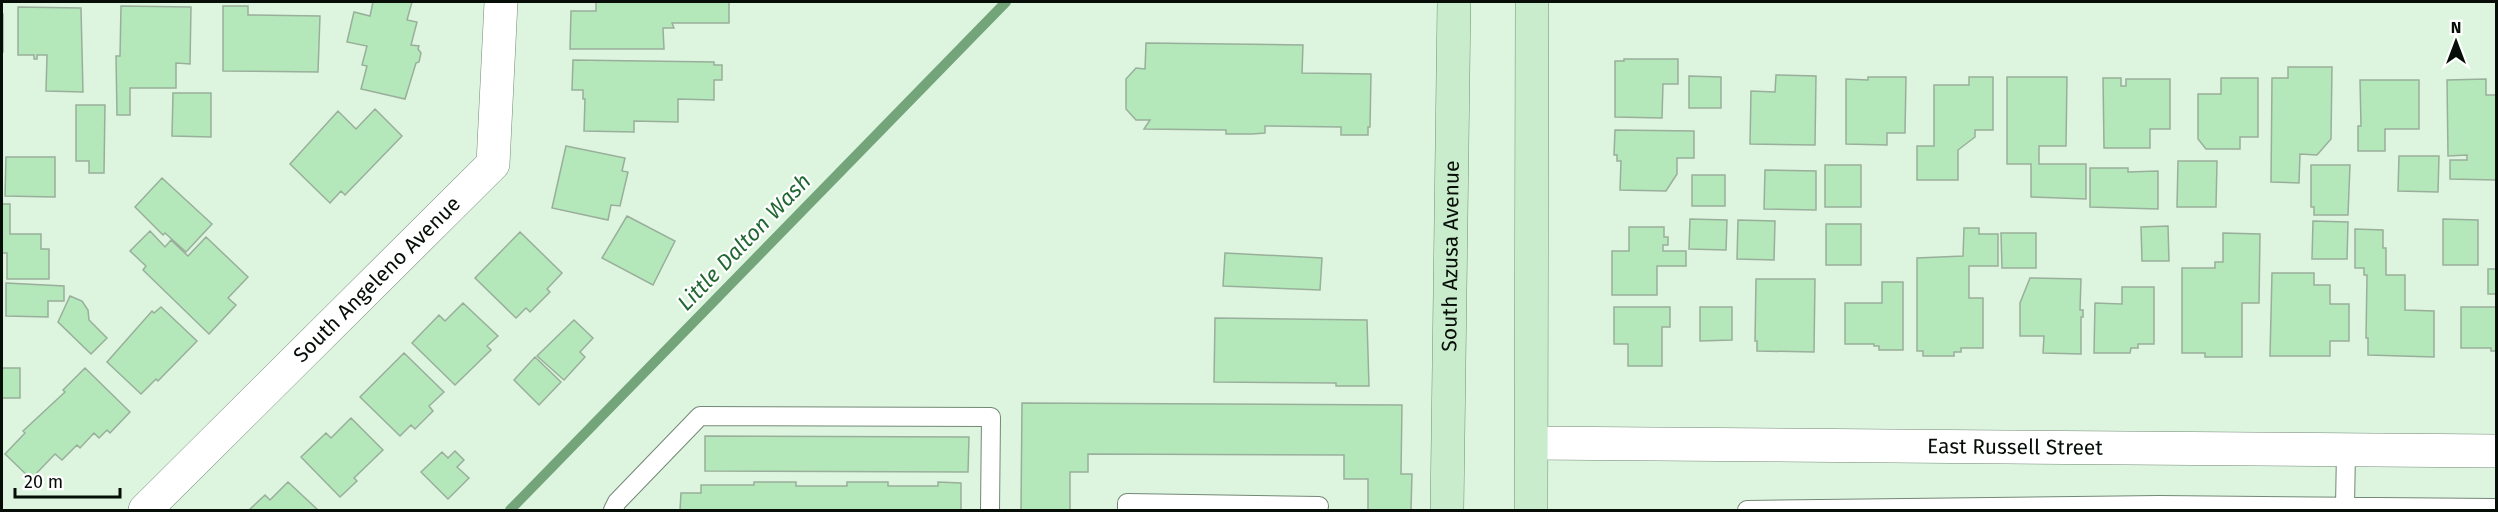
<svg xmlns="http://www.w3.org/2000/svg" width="2498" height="512" viewBox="0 0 2498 512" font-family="'Fira Sans',sans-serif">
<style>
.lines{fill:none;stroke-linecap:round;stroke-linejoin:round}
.stream{stroke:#73a47a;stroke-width:10}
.building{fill:#b4e7ba;stroke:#99af9b;stroke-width:1.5}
.service-casing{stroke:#738875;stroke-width:20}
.minor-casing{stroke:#738875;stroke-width:34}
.primary-casing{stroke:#6d9672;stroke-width:34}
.service{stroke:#fff;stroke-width:18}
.minor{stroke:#fff;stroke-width:33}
.primary{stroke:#c9eccd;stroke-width:33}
.labels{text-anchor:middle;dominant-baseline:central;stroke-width:4.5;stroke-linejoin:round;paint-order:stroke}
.street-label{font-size:21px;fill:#060e07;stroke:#fff}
.water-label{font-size:22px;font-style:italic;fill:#206731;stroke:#fff}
</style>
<rect width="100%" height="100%" fill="#ddf5df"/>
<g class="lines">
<path class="stream" d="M510 510 1006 2"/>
</g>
<path class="building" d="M373 2H412L407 20 417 22 411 45 419 46 418 49 421 53 419 62 416 63 405 99 361 89 367 66 362 65 367 46 347 42 354 12 370 16Z
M596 2H729V23H672L674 28H663L664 49H570L571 11H596Z
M121 6 191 7 190 64 176 63V88H130V115H117L116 56H120Z
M223 6H248V15L320 16 318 72 223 71Z
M18 7 81 8 83 92 46 91 47 55H37V59H34V55H18Z
M2 14H3V52H2Z
M1146 43 1303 45 1302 73 1371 74 1370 127H1368V135H1341V127L1265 126V133L1252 134H1226V130L1144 129 1150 120H1136L1126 109V79L1136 68 1145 69Z
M1624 59H1678V84H1663L1662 118 1615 117V61H1624Z
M573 60 714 62V65H722V80H714V100L678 99V122L634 121V132L584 131 585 99H583V90H572Z
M2288 67H2332L2331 139 2317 155 2300 154 2299 183 2271 182 2272 78H2288Z
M1776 75 1816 76 1815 145 1750 144 1751 91 1775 92Z
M1689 76 1721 77V108H1689Z
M1868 77H1906L1905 133H1887V145L1846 144V79L1868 80Z
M1969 77H1993V130H1975V137L1958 150V180H1917V146H1934V85H1969Z
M2007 77H2067L2066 146H2039V164H2086V199L2031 197V164H2007Z
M2103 78H2121V86H2126V79H2170V129H2150V148H2104Z
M2221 78H2258V137H2240V149H2206L2198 139V94H2221Z
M2486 79V95H2496V180L2450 179V160H2467V155L2448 156 2447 80Z
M2360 80H2419V129H2385V151H2358V126H2361Z
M173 93H211V137L172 136Z
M76 105H105L104 173H89V161H76Z
M375 109 402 136 345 195 341 191 330 203 290 164 338 111 356 129Z
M1615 130 1694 131V158H1677V174L1666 191 1620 190 1621 161H1617V155H1614Z
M566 146 625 158 622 171 628 172 620 206 611 205 608 220 552 208Z
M2399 156H2439L2438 192 2398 191Z
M6 157H55V197L5 196Z
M2178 161H2217L2216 207H2177Z
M1825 165H1861V207H1825Z
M2311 165H2350L2348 215H2314V207H2311Z
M2090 168H2128V172L2158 171V209L2090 207Z
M1765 170 1816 171V210L1764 209Z
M1692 175H1725V206H1692Z
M162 178 212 224 186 252 165 233 163 235 135 207Z
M2 204H10V234H41V249H49V279H7V253H2Z
M627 216 675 241 653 285 602 258Z
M1690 219 1727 220 1726 250 1689 249Z
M2443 219 2478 220V265H2443Z
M1738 220 1775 221 1774 260 1737 259Z
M2313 221 2348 222 2347 259H2312Z
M1826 224H1861V265H1826Z
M2168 226 2169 261H2142L2141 227Z
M1629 227H1664V237H1668V245H1663V251H1686V266H1657V295H1612V251H1629Z
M1964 228H1979V234H1998V266H1969V298H1983V348H1961V352H1954V356H1923V351H1917V258L1963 256Z
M2355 229 2383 230V248H2386V275H2405V310L2434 311V357L2368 355V338H2366L2367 275H2364V268H2355Z
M150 231 165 247 171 240 188 256 206 237 248 277 228 298 236 305 209 334 143 270 146 266 130 251Z
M520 232 562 273 547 289 550 292 530 312 526 308 516 318 475 278Z
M2001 233H2036V268H2002Z
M2223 233 2260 234 2259 303H2242V357H2205V353H2182V268H2215V262H2223Z
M1225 253 1322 258 1320 290 1223 286Z
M2488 269H2496V294H2488Z
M2272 273H2314V285H2330V304H2349V341H2330V356H2270Z
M2030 278 2081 279 2080 310H2083V317H2081V354L2043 353 2044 336H2020V303Z
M1756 279H1815L1814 352 1757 351V341H1755Z
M1882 282H1903V350H1879V346H1874V344H1845V303H1882Z
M6 283 64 286V301H48V317L6 316Z
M2122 287H2154V344H2138V348H2131L2130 353H2094L2095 303 2122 304Z
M70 296 82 301 88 310 89 320 107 338 91 354 58 322Z
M463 303 498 336 487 346 491 350 455 385 412 343 439 315 445 321Z
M161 307 197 341 158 381 156 379 141 394 107 362 152 311 154 313Z
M1614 307H1670V327H1662V366H1628V344H1614Z
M1700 307H1732V340L1700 341Z
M2461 307H2496V351H2491V348H2461Z
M1215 318 1367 320 1369 386H1336V383L1214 382Z
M574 320 593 338 580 352 585 357 564 380 537 356Z
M404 353 444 392 429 406 433 411 415 429 411 425 400 436 360 397Z
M535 357 561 382 539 405 514 380Z
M2 368H20V398H2Z
M85 368 130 412 110 433 107 430 99 438 94 433 80 448 77 445 62 460 55 454 31 479 5 454 25 433 23 431 65 392 63 390Z
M1022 403 1402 405 1401 474H1412L1411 510H1368V479H1344V455L1088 454V472H1070V510H1021Z
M351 418 383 450 354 478 357 481 340 497 301 457 326 433 331 438Z
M705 436 969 437 968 472 705 471Z
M455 451 464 460 457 467 469 478 448 499 421 472 442 452 448 458Z
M288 482 318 510H249L265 495 270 500Z
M754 482H796V486H847V482H888V486H938V482L961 483V510H680L681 493H701V485H754Z"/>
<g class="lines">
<defs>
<path id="service" d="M2345 507 2346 450
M613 510 617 502 700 416 991 417 990 510
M1127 510V503L1319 506
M1747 510 2159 505 2496 508"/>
<g id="minor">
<path id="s1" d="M1532 443 2496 451"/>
<path id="s2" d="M145 510 493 164 501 2"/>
</g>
<g id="primary">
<path id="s3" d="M1447 510 1454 2"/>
<path d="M1531 510 1532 2"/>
</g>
</defs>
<use href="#service" class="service-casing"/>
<use href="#minor" class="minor-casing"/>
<use href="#primary" class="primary-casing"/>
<use href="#service" class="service"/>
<use href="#minor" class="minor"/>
<use href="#primary" class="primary"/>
</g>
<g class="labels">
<g class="street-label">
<text stroke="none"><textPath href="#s3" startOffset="254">South Azusa Avenue</textPath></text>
<text stroke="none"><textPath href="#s2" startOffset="327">South Angeleno Avenue</textPath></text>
<text stroke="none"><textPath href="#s1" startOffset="483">East Russell Street</textPath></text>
</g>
<g class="water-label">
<text transform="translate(744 242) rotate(-46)">Little Dalton Wash</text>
</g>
</g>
<rect width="2498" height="512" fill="none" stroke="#060e07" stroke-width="6"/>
<g transform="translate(2456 42)" stroke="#ffffff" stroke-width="4.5" paint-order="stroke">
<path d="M0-4.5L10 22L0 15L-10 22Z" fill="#060e07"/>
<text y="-9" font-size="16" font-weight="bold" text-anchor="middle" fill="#060e07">N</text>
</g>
<path d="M15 488v9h105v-9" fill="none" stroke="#060e07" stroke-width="3"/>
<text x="24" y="488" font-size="18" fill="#060e07" stroke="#ffffff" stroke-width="4.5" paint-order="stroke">20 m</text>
</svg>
